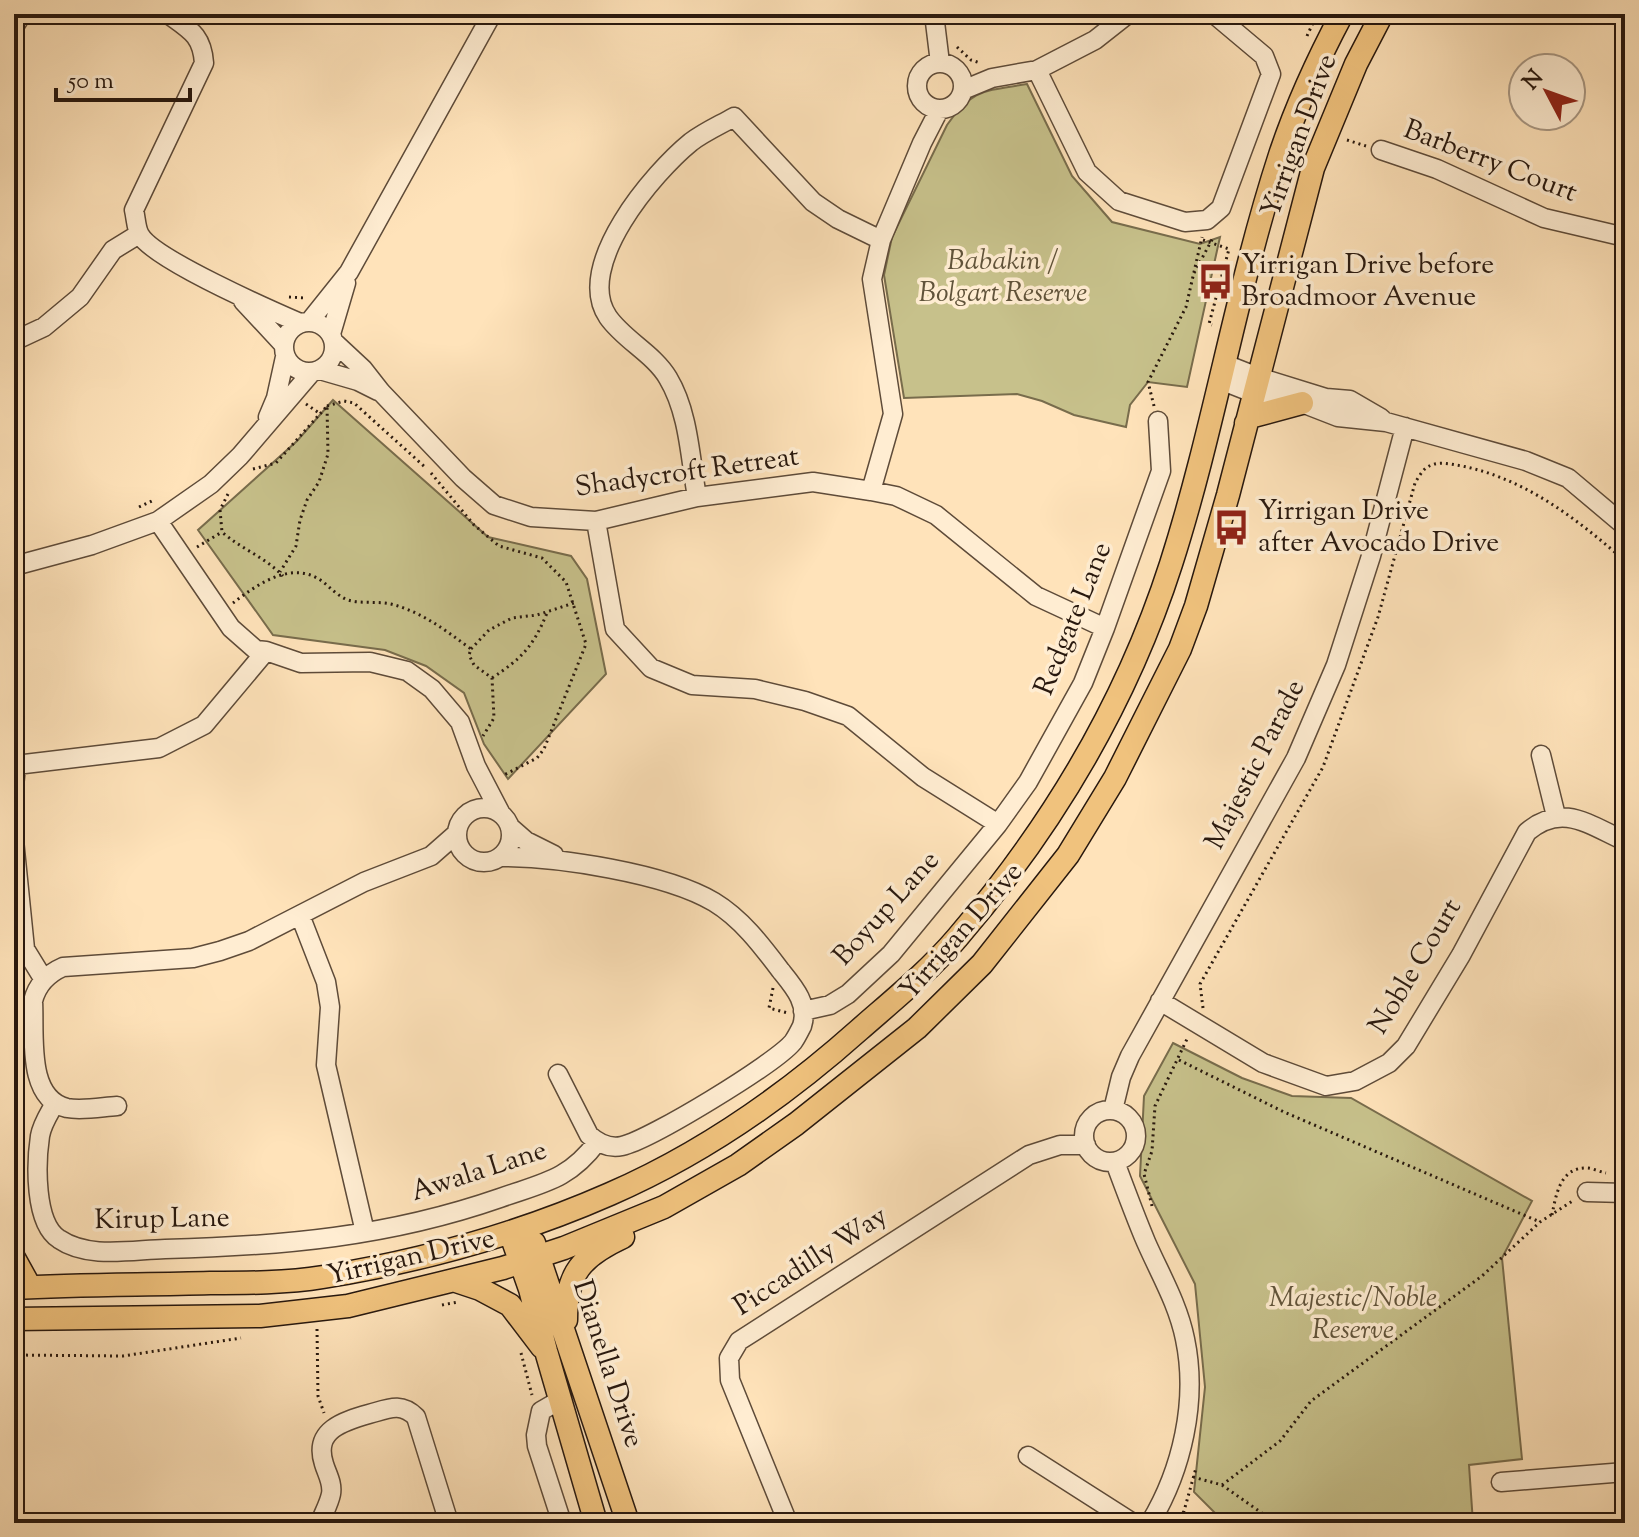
<svg xmlns="http://www.w3.org/2000/svg" width="1639" height="1537" viewBox="0 0 1639 1537" font-family="'Sorts Mill Goudy',serif">
<style>
.green{fill:#c7c18b;stroke:#786c4c;stroke-width:2}
.lines{fill:none;stroke-linecap:round;stroke-linejoin:round}
.minor-casing{stroke:#5e4b39;stroke-width:21}
.major-casing{stroke:#28180e;stroke-width:25}
.path{stroke:#28180e;stroke-width:3;stroke-dasharray:2 4;stroke-linecap:butt}
.minor{stroke:#ffedd2;stroke-width:18}
.major{stroke:#f0c27d;stroke-width:22}
.labels{text-anchor:middle;dominant-baseline:central;stroke-width:7;stroke-linejoin:round;paint-order:stroke}
.street-label{font-size:28px;fill:#28180e;stroke:#ffedd2}
.park-label{font-size:28px;font-style:italic;fill:#60533a;stroke:#ffedd2}
.poi-label{font-size:28px;fill:#28180e;stroke:#ffedd2;text-anchor:start}
</style>
<rect width="100%" height="100%" fill="#ffe3ba"/>
<filter id="stains"><feTurbulence type="fractalNoise" baseFrequency=".0025" numOctaves="4"/><feColorMatrix values="0 0 0 0 .2 0 0 0 0 .09 0 0 0 0 .02 0 0 0 .5 -.17"/></filter>
<radialGradient id="worn" r=".72"><stop offset=".6" stop-color="#630" stop-opacity="0"/><stop offset="1" stop-color="#630" stop-opacity=".3"/></radialGradient>
<path class="green" d="M1027 84 1072 176 1112 222 1200 244 1220 237 1187 387 1148 382 1130 405 1126 427 1074 415 1042 401 1017 394 904 398 884 275 892 237 947 125C972 88 986 91 1027 84Z
M333 400 488 537 571 556 587 579 606 674 508 779 484 744 464 693 426 666 385 650 273 635 198 530 297 441Z
M1173 1043 1242 1078 1292 1096 1351 1098 1532 1201 1502 1258 1522 1459 1469 1465 1473 1523H1225L1194 1492 1205 1387 1195 1284 1140 1176 1144 1096Z"/>
<g class="lines">
<defs>
<path id="minor" d="M168 14C190 30 202 35 204 63L134 210C136 218 136 229 140 235 154 259 270 310 300 323
M934 14 940 63
M14 27 22 14
M917 86a23 23 0 1 1 46 0a23 23 0 1 1-46 0Z
M1037 70 1087 172 1119 201 1185 222 1207 220 1221 208 1271 74 1264 56 1214 14
M963 90 992 78 1037 70 1095 40 1128 14
M1381 150 1437 169 1544 218 1625 237
M243 301 283 344
M284 347a25 25 0 1 1 50 0a25 25 0 1 1-50 0Z
M309 322 349 272 492 14
M331 334 346 283
M14 341 44 327 80 297 113 250 139 234
M334 342 363 369 381 392 463 478 494 505 531 517 596 521 697 497 813 482 871 491 896 496 936 515 1036 596 1105 628
M1225 364 1258 377 1326 398 1350 400 1381 418
M320 370 358 381 378 391
M1220 380 1253 393 1275 395 1302 403 1338 417 1386 422 1526 461 1568 478 1625 526
M268 417 276 398 285 357
M871 491 893 414 872 279 881 240 922 143 939 110
M697 497C690 458 689 413 668 378 654 354 624 340 608 317 573 266 654 172 691 142 704 132 720 125 734 117L813 202 838 219 881 240
M158 521 231 628 256 650 266 651 301 663 370 662 407 671 432 689 460 722 476 766 501 814
M596 521 615 629 651 668 692 685 755 689 805 701 848 716 923 777 998 824
M14 566 92 545 158 521 211 484 240 456 312 372
M1541 755 1556 816
M14 787 16 765 159 748 204 725 266 651
M457 835a27 27 0 1 1 54 0a27 27 0 1 1-54 0Z
M510 827 526 841 554 855
M14 840 25 949 44 980
M501 857C558 857 665 873 714 902 742 919 762 946 781 971 794 987 809 1004 802 1026 800 1030 796 1038 793 1042 776 1063 650 1140 622 1146 609 1149 598 1143 589 1135L558 1074
M300 915 326 982 330 1007 326 1065 365 1232
M1160 1001 1263 1063 1326 1086 1355 1081 1389 1063 1406 1046 1461 955 1527 832C1562 802 1589 825 1625 841
M803 1011 830 1005 848 994 891 954 998 824 1028 782 1083 683 1105 628 1161 471 1158 421
M55 1103C49 1114 42 1124 40 1136 36 1163 34 1223 59 1239 88 1259 131 1250 165 1249 282 1246 388 1237 500 1198 542 1183 569 1180 597 1142
M117 1106C102 1107 82 1111 67 1108 26 1098 35 1035 33 1001 37 985 47 974 63 967L193 958 220 951 249 941 364 882 431 856 456 834
M1113 1110 1121 1077 1130 1056 1296 758 1336 665 1371 556 1405 427
M1084 1136a26 26 0 1 1 52 0a26 26 0 1 1-52 0Z
M1115 1162C1125 1189 1135 1216 1146 1242 1160 1274 1178 1304 1185 1339 1198 1401 1182 1470 1150 1523
M1587 1192 1625 1193
M560 1400 541 1411 536 1435 537 1446 562 1523
M1028 1456 1133 1523
M1501 1482 1625 1472
M320 1523C323 1514 329 1504 331 1494 333 1483 327 1474 324 1464 312 1427 349 1420 376 1412 392 1407 403 1404 416 1417L449 1523
M788 1523 730 1380 729 1358 739 1341 1029 1155 1060 1145H1086"/>
<path id="major" d="M1246 423 1250 417 1302 403
M510 1232 530 1289 546 1351 596 1523
M534 1243 628 1523
M14 1258 30 1287
M456 1281 480 1289 510 1305 542 1347
M14 1288C79 1284 145 1285 210 1283 248 1283 286 1283 323 1277 421 1261 519 1234 610 1194 702 1154 785 1096 859 1030 892 1001 928 972 957 938 1052 827 1126 704 1171 564 1214 430 1236 290 1280 155 1296 107 1318 59 1342 14
M14 1319 260 1316 348 1306 503 1268 564 1248 664 1207 738 1165 796 1124 917 1028 982 964 1068 855 1115 778 1180 649 1196 606 1228 495 1313 168 1356 64 1382 14
M566 1320C566 1273 582 1256 623 1237"/>
</defs>
<use href="#minor" class="minor-casing"/>
<use href="#major" class="major-casing"/>
<path class="path" d="M1307 36 1317 14
M957 47 971 60 980 63
M1347 140 1366 146
M1203 240 1229 249 1209 324 1212 325
M1194 273 1214 236
M289 297 305 298
M306 404 319 413
M327 406 344 401 354 403 426 468
M1154 406 1148 382 1186 307 1202 237
M253 469 276 463 327 406 328 454 319 482 307 500 300 520 296 546 280 572
M431 473 474 525 499 546 542 558 566 582 586 644 544 749 537 758 502 776
M228 494 220 510 222 532C241 549 265 557 283 576
M139 507 154 500
M197 547 222 532
M233 603C255 586 288 562 317 578 328 584 335 595 348 600 361 604 377 601 391 604 422 612 445 630 471 649L469 655 474 665 492 678 494 718 483 736
M471 649 489 630 512 618 537 615 574 603
M492 678C522 658 533 647 547 613
M773 988 769 1008 788 1013
M1203 1008 1200 984 1323 767 1378 617 1415 483C1418 478 1422 471 1426 468 1437 460 1449 464 1462 466 1526 479 1577 519 1625 561
M1179 1060 1284 1112 1540 1222
M1152 1206 1144 1174 1152 1151 1155 1106 1187 1039
M1552 1215C1556 1195 1560 1167 1587 1168 1592 1168 1600 1172 1606 1173
M442 1305 458 1302
M317 1329 318 1396 324 1413
M521 1353 532 1395
M14 1355 123 1356 241 1338
M1193 1477 1222 1485 1280 1441 1311 1401 1482 1276 1540 1222 1574 1200
M1222 1485 1276 1523
M1177 1523 1184 1511 1196 1468"/>
<use href="#minor" class="minor"/>
<use href="#major" class="major"/>
</g>
<defs>
<symbol id="bus-bare" viewBox="-9 -9 18 18"><path d="M-5-6H5V4H4V6H2V4H-2V6H-4V4H-5ZM-3.5-4V0h7V-4ZM-3.5 1.2v1.5H-2V1.2ZM2 1.2v1.5H3.5V1.2Z" fill="#8f2418" stroke="#ffedd2" stroke-width="2.5" paint-order="stroke"/></symbol>
</defs>
<g fill-rule="evenodd">
<use href="#bus-bare" x="1190" y="256" width="51" height="51"/>
<use href="#bus-bare" x="1206" y="502" width="51" height="51"/>
</g>
<g class="labels">
<g class="street-label">
<text transform="translate(1300 136) rotate(-70)">Yirrigan Drive</text>
<text transform="translate(1490 162) rotate(21)">Barberry Court</text>
<text transform="translate(687 473) rotate(-8)">Shadycroft Retreat</text>
<text transform="translate(1074 619) rotate(-68)">Redgate Lane</text>
<text transform="translate(1256 765) rotate(-63)">Majestic Parade</text>
<text transform="translate(887 909) rotate(-48)">Boyup Lane</text>
<text transform="translate(962 932) rotate(-49)">Yirrigan Drive</text>
<text transform="translate(1416 967) rotate(-59)">Noble Court</text>
<text transform="translate(479 1172) rotate(-18)">Awala Lane</text>
<text transform="translate(162 1220) rotate(-1)">Kirup Lane</text>
<text transform="translate(411 1258) rotate(-13)">Yirrigan Drive</text>
<text transform="translate(811 1262) rotate(-33)">Piccadilly Way</text>
<text transform="translate(607 1364) rotate(72)">Dianella Drive</text>
</g>
<g class="park-label">
<text x="1003" y="262">Babakin /<tspan x="1003" dy="32">Bolgart Reserve</tspan></text>
<text x="1353" y="1299">Majestic/Noble<tspan x="1353" dy="32">Reserve</tspan></text>
</g>
<g class="poi-label">
<text x="1241" y="266">Yirrigan Drive before<tspan x="1241" dy="32">Broadmoor Avenue</tspan></text>
<text x="1258" y="512">Yirrigan Drive<tspan x="1258" dy="32">after Avocado Drive</tspan></text>
</g>
</g>
<rect width="1639" height="1537" fill="none" stroke="#ffe3ba" stroke-width="48"/>
<rect x="16" y="16" width="1607" height="1505" fill="none" stroke="#28180e" stroke-width="4"/>
<rect x="24" y="24" width="1591" height="1489" fill="none" stroke="#28180e" stroke-width="2"/>
<g transform="translate(1547 92) rotate(311)"><circle r="38" fill="#ffedd2" stroke="#a99884" stroke-width="2"/>
<path d="M0-6L14 30L0 20L-14 30Z" fill="#8f2418"/>
<text y="-12" font-size="22" font-weight="bold" text-anchor="middle" fill="#28180e">N</text>
</g>
<path d="M56 88v12h134v-12" fill="none" stroke="#28180e" stroke-width="4"/>
<text x="68" y="88" font-size="24" fill="#28180e" stroke="#ffedd2" stroke-width="6" paint-order="stroke">50 m</text>
<rect width="100%" height="100%" filter="url(#stains)"/>
<rect width="100%" height="100%" fill="url(#worn)"/>
</svg>
